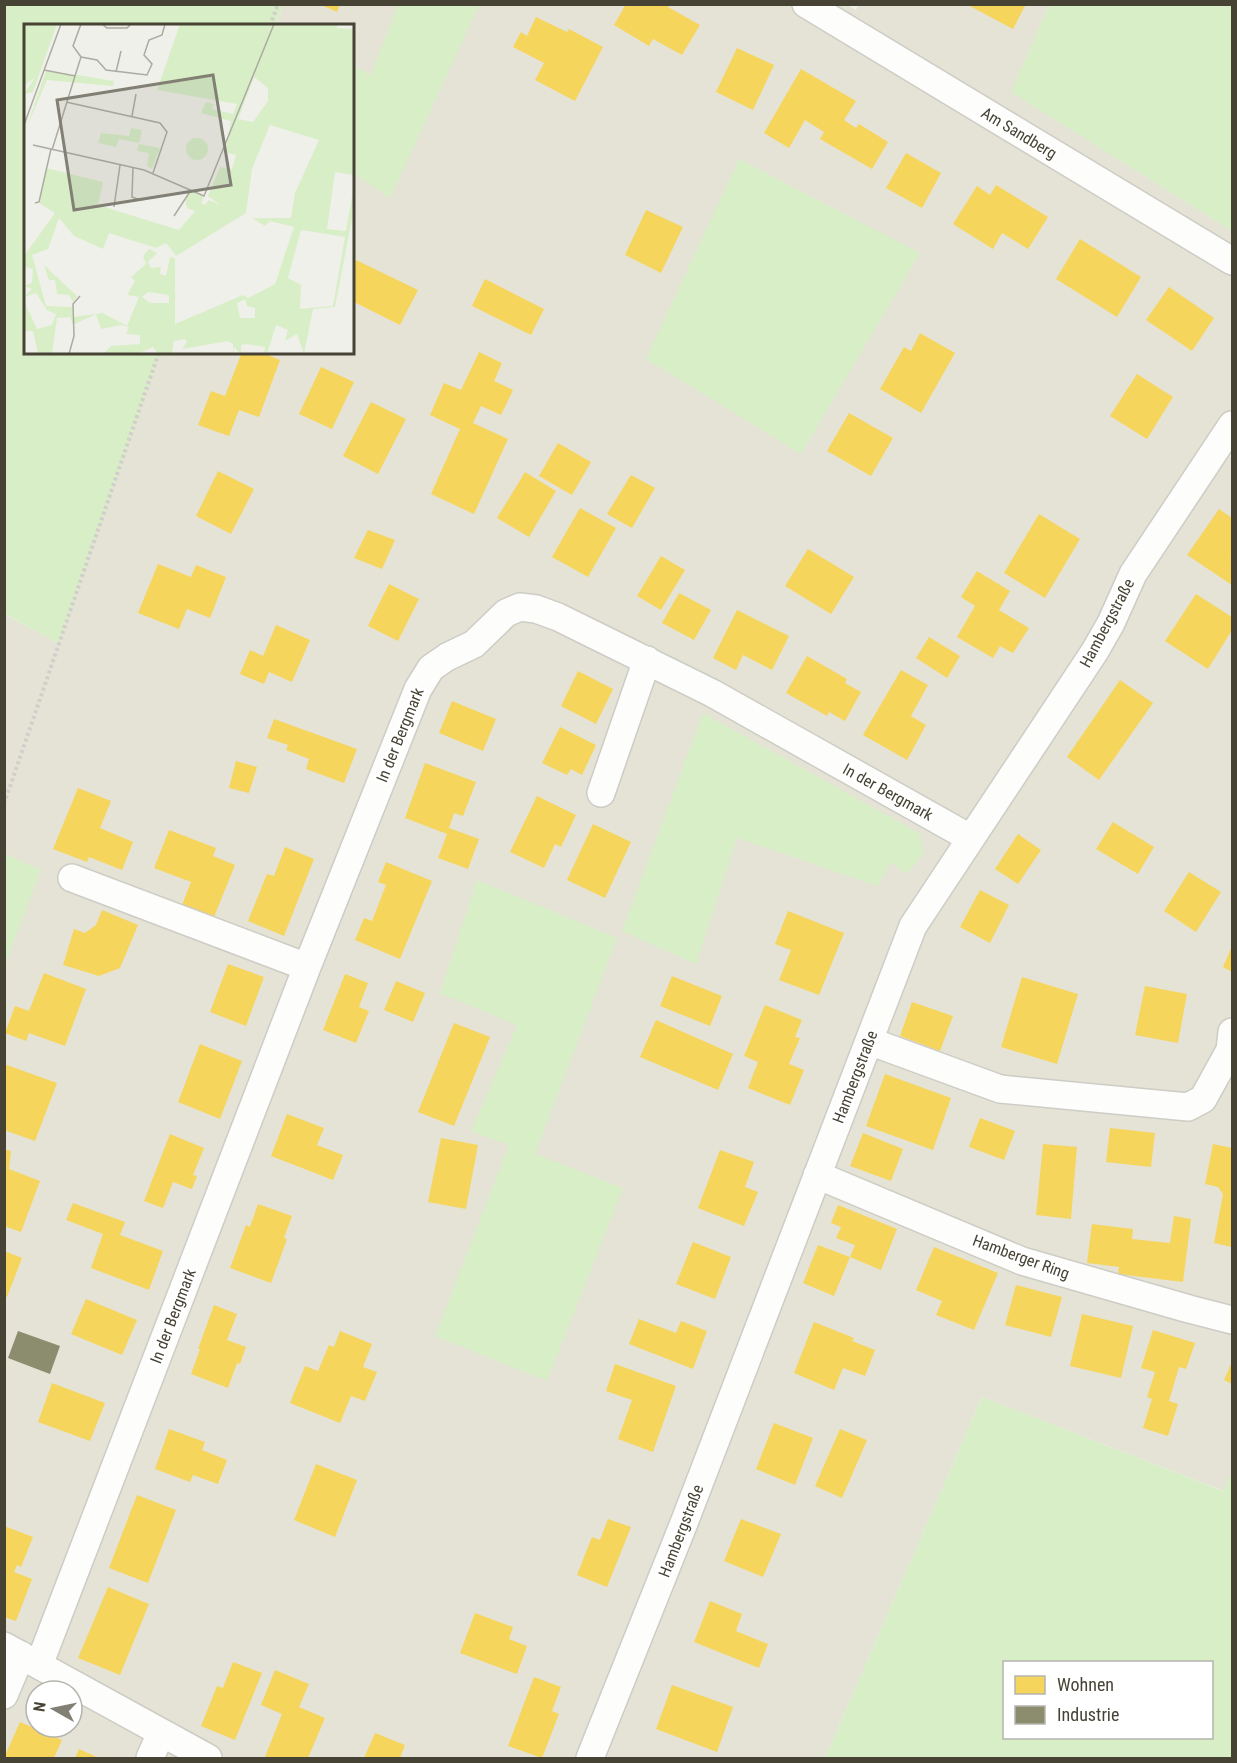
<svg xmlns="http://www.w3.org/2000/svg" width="1237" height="1763" viewBox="0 0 1237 1763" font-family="'Roboto Condensed',sans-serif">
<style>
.residential{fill:#e5e3d6;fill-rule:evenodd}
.green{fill:#d8eec7;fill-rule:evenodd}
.homes{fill:#f6d55c}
.industry{fill:#8c8c6e}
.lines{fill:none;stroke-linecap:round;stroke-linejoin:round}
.minor-casing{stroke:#cdccc5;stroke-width:30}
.path{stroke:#d1cfc9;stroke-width:4;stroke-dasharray:3 3;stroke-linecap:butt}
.minor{stroke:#fdfdfc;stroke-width:27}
.labels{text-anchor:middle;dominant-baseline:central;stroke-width:6;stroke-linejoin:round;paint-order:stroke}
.street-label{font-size:16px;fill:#474334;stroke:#fff}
.inset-road{fill:none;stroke:#acaba1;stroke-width:1.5}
.view{fill:#828074;fill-opacity:0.15;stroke:#828074;stroke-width:3}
.inset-edge{fill:none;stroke:#474334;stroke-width:3}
</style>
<rect width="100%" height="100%" fill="#f0f0ea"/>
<path class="residential" d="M845 4 856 10 859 4 1049 5 1012 92 1232 231V425L1219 446 1232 458V1472L1224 1491 982 1397 825 1758H5L4 614 58 643 160 353 352 352V26L276 25 283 5ZM36 1691H72V1727H36Z"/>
<path class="green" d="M4 5H283L276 25 26 26V352L160 353 58 643 5 614Z
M398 5H479L390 198 353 173 352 66 371 75Z
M1049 5H1232V231L1011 92Z
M739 159 920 253 801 454 646 359Z
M703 713 919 833 924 854 906 874 891 862 878 886 737 838 696 964 622 931Z
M5 854 41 870 5 965Z
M477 880 617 938 535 1154 623 1188 547 1381 435 1336 509 1145 471 1131 517 1025 440 993Z
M982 1397 1223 1491 1232 1472V1758H825ZM1004 1662H1212V1738H1004Z"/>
<path class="homes" d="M319 4H340L337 12Z
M626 4H670L668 7 700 25 682 55 653 39 649 46 614 25Z
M966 4H1026L1013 29Z
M536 17 567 32 569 29 603 47 575 101 535 80 544 63 513 47 521 32 527 36Z
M737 48 774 65 753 110 716 92Z
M801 69 856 101 844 120 856 128 859 124 888 142 872 169 820 139 824 132 805 120 789 148 764 133Z
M906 153 941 173 922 208 886 188Z
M996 185 1048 217 1028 249 1002 233 993 249 953 224 977 186 990 195Z
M646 210 683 227 661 273 625 255Z
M1080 239 1141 277 1117 317 1056 279Z
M356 260 418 290 400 325 352 301V268Z
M485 279 544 309 531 335 472 306Z
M1169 287 1214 318 1192 351 1146 320Z
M920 333 955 353 921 413 880 389 904 347 911 351Z
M242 352H261L280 360 259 417 239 410 229 436 198 425 211 391 225 396Z
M479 352 502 363 494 381 513 390 501 415 481 406 473 423 508 439 474 514 431 494 460 429 430 415 444 383 461 390Z
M321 367 354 382 332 429 299 414Z
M1137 374 1173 397 1147 439 1110 416Z
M371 402 406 419 378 474 343 456Z
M849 413 893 438 871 476 827 451Z
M558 443 591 462 572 495 539 476Z
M218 471 254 489 231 534 196 516Z
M525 472 556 491 529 537 497 518Z
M631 475 655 488 632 528 607 514Z
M580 508 616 528 588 577 552 557Z
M1219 509 1232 518V557L1230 560 1232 561V585L1187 555Z
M1039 514 1080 539 1045 598 1004 573Z
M368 530 395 540 382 569 354 558Z
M808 549 854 577 831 614 785 586Z
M661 556 685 570 661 610 637 596Z
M158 564 191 577 196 565 226 577 210 618 187 609 179 629 138 613Z
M977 571 1010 591 999 610 1029 628 1013 653 1000 646 993 658 957 637 975 606 961 597Z
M389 584 419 599 398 641 368 626Z
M679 593 711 610 694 640 662 623Z
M1196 594 1232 617V630L1208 669 1165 641Z
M737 610 789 636 772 670 743 655 736 670 713 658Z
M276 625 310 640 292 682 269 672 264 684 240 674 250 650 263 656Z
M929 637 960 656 947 678 916 658Z
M807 656 847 679 845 683 861 692 845 721 829 712 827 716 786 693Z
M901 670 928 685 911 716 926 725 907 760 863 735Z
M578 671 613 689 596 724 561 706Z
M1120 680 1153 703 1099 780 1067 757Z
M452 701 496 719 483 751 439 733Z
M274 719 357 749 344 783 306 769 309 759 286 750 288 745 267 738Z
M560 727 596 745 582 775 571 769 567 775 542 763Z
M236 761 257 767 249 793 229 788Z
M425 763 476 782 463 816 454 813 449 828 479 839 468 869 438 858 447 834 405 818Z
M78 788 111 801 100 828 133 842 122 870 89 857 87 862 53 849Z
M537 796 576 815 561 847 555 844 544 868 510 852Z
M1113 822 1154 847 1138 874 1096 849Z
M593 824 631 842 605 898 567 880Z
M169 830 216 848 213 856 235 865 214 917 182 905 191 882 154 868Z
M1018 834 1041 850 1018 884 995 869Z
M285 847 314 859 284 936 248 921 267 874 274 876Z
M386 862 432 881 400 959 355 940 364 918 372 921 386 885 378 882Z
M1189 872 1221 892 1196 932 1164 911Z
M980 890 1009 905 990 943 960 927Z
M102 910 138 925 120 968 99 976 63 965 74 929 85 933 96 925Z
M788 911 844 933 819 995 779 980 791 950 775 944Z
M1232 946V972L1223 967Z
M228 964 264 977 246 1026 210 1012Z
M44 973 86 989 65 1046 29 1033 26 1041 5 1033 15 1006 29 1011Z
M345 974 368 983 359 1007 369 1011 356 1043 323 1030Z
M672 976 722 996 710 1026 660 1006Z
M1022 977 1078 994 1057 1064 1001 1047Z
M396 981 425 993 413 1022 384 1010Z
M1145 986 1187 994 1178 1043 1135 1035Z
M912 1002 953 1016 940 1051 900 1036Z
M765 1005 802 1020 795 1037 800 1038 789 1064 804 1070 790 1105 748 1088 758 1062 744 1056Z
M656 1020 733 1054 718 1090 640 1057Z
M454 1023 490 1037 454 1126 418 1112Z
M200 1044 242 1061 220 1119 178 1102Z
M4 1064 57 1083 35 1141 4 1130Z
M885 1074 951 1098 933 1150 866 1126Z
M287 1114 324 1128 317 1145 343 1155 333 1180 271 1156Z
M980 1118 1015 1131 1004 1160 969 1147Z
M1110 1128 1155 1133 1151 1167 1106 1162Z
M863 1133 903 1149 891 1181 850 1166Z
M170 1134 204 1148 193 1175 197 1176 192 1189 173 1182 163 1208 144 1201Z
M441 1138 478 1145 466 1209 428 1202Z
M1043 1144 1077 1147 1071 1219 1036 1215Z
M1213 1144 1232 1148V1247L1214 1243 1223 1194 1218 1187 1205 1184Z
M4 1149 11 1151 9 1169 40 1181 21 1232 4 1226Z
M720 1150 754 1162 745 1187 758 1192 744 1226 698 1208Z
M73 1203 125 1222 120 1235 163 1251 149 1290 91 1268 103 1234 66 1220Z
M258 1204 292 1216 284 1238 287 1239 271 1283 230 1268 246 1225 250 1227Z
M838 1205 897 1229 881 1270 850 1257 855 1245 836 1238 841 1227 831 1223Z
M1174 1216 1191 1219 1183 1282 1118 1274 1119 1267 1087 1263 1092 1224 1133 1229 1132 1239 1170 1243Z
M693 1242 731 1257 715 1299 676 1284Z
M818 1245 850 1257 834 1296 803 1283Z
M934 1247 998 1273 974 1330 936 1315 942 1301 916 1290Z
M4 1251 22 1258 7 1297 4 1296Z
M1016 1285 1062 1297 1051 1337 1005 1325Z
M86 1299 137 1320 122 1355 71 1334Z
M214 1305 237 1314 227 1340 246 1347 240 1364 237 1363 228 1388 191 1374 200 1349H198Z
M1082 1314 1133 1326 1121 1378 1070 1366Z
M639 1319 676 1333 681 1321 707 1331 693 1369 629 1344Z
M814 1322 854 1338 852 1341 875 1350 865 1376 843 1368 834 1390 794 1373Z
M1153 1330 1195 1343 1186 1369 1179 1367 1169 1401 1178 1404 1168 1436 1143 1428 1152 1399 1147 1397 1155 1372 1141 1368Z
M340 1331 372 1344 363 1367 377 1372 365 1401 351 1396 340 1423 290 1403 305 1366 318 1371 329 1345 334 1347Z
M1232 1362V1384L1224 1380Z
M615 1364 676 1386 653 1452 618 1439 632 1400 606 1391Z
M52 1383 105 1403 90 1441 38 1422Z
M774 1423 813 1438 795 1485 756 1469Z
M169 1429 205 1442 202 1450 227 1460 218 1484 193 1475 190 1482 155 1469Z
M840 1429 867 1440 842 1498 815 1486Z
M316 1464 357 1480 335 1537 294 1520Z
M137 1495 176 1510 148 1583 109 1568Z
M608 1519 631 1527 607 1587 577 1575 592 1537 600 1540Z
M741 1519 781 1534 763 1577 724 1561Z
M4 1526 33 1537 21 1567 17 1565 14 1572 32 1579 16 1621 4 1617Z
M108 1587 149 1604 120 1675 78 1658Z
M710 1601 742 1614 736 1631 768 1644 759 1668 694 1642Z
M475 1613 513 1627 509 1639 527 1646 517 1674 460 1653Z
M233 1662 262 1673 235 1740 201 1726 217 1686 223 1688Z
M275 1670 309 1684 299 1707 325 1718 308 1758 265 1757 282 1714 261 1705Z
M534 1677 561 1687 552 1711 559 1714 542 1758 508 1746Z
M672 1685 733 1707 717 1752 656 1729Z
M20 1722 62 1740 54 1758H4Z
M375 1733 405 1745 400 1758H364Z
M79 1749 99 1758H75Z"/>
<path class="industry" d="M18 1331 60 1346 50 1374 8 1358Z"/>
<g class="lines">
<defs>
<path id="minor" d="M806 4 1232 261
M601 793 647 660
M72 878 307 967
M869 1041 1000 1089 1188 1107 1203 1099 1230 1050 1232 1032
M817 1175 1022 1261 1189 1309 1232 1320
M4 1646 208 1758
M39 1665 307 967 418 689 431 668 447 657 474 644 506 613 520 607 536 609 558 617 712 693 970 838
M4 1695 21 1655
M150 1758 161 1733
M590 1758 684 1523 913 926 1095 651 1111 623 1133 574 1232 425"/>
</defs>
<use href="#minor" class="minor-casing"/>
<path class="path" d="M270 26 278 4
M4 804 159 352"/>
<use href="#minor" class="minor"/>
</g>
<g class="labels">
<g class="street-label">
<text transform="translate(1019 133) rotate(31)">Am Sandberg</text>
<text transform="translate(1107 623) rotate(-62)">Hambergstraße</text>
<text transform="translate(400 735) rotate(-68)">In der Bergmark</text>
<text transform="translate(888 792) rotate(29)">In der Bergmark</text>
<text transform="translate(855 1077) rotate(-69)">Hambergstraße</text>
<text transform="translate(1021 1257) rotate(20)">Hamberger Ring</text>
<text transform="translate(173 1316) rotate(-69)">In der Bergmark</text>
<text transform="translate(681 1531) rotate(-69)">Hambergstraße</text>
</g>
</g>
<g transform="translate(24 24)">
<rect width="330" height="330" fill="#f0f0ea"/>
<path d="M0 0H33L9 68 0 70 11 54 0 61ZM156 0H313V4L330 5V151L311 148 303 205 322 207 330 161 328 195 311 283 289 285 280 330 273 310 261 317 264 306 252 301 243 330H240L241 323 223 320 217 321V330L210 323 209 330V320L204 317 158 325 163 318 161 315 150 317 148 330H134L129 323 113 330H79L87 322 116 320V311L102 310 105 303 97 301 77 305 72 290 49 301 46 293 33 294 28 330H14L9 307H0V277L13 305 28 301 32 290 23 286 12 269 0 273 8 265 0 262 8 259 9 245 2 243 0 247V232L31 189 15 179 22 144 79 158 74 181 155 206 171 187 163 184 161 176 167 166 180 172 177 179 181 181 185 176 196 181 184 172 196 143 208 145 212 131 201 128 207 97 177 89 182 78 190 80 188 85 209 90 213 80 133 66ZM230 53 244 64V77L229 98 214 95ZM246 101 295 116 271 169 267 194H228L241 202 246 197 270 203 251 260 224 274 219 271 151 300V234L146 233 142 252 136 250 137 243 127 244 124 238 133 229 125 225 119 232 122 240 107 253 111 257 103 271 115 273 103 302 79 289 49 293 48 283 22 282 8 231 24 225 35 194 50 212 79 225 85 209 132 224 142 219 152 232 222 189 228 145ZM277 206 321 213 309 282 276 285 277 261 264 254ZM124 268 145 271V279H126L118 273ZM221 275 223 282 231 284V294H216L213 279ZM22 47 53 51 90 57 89 62 23 56 2 105ZM107 104 118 106 115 119 95 115 92 123 74 119 77 109 105 112ZM162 125a11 11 0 1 1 22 0a11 11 0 1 1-22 0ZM115 120 136 124 128 145 123 142 125 129 113 127ZM20 241 53 272 49 278 45 271 33 270 31 256H25Z" fill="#d8eec7" fill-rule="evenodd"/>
<path class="inset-road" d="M78 0 83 4H103L107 0M57 33 73 36 82 46 123 51 128 40 120 31 125 16 138 11 141 0M20 46 51 52 57 33 49 22 57 0M92 48 97 27M42 78 136 99 143 108 129 149M108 92 112 70M0 101 37 0M9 121 120 146 180 172 250 0M28 126 51 52M109 143 108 173 116 176M11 179 15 178 27 125M90 183 96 141M150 192 167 166M45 330 50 312 49 280 56 272"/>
<path class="view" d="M189 51 207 161 50 186 33 76Z"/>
<rect width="330" height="330" class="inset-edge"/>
</g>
<rect width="1237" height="1763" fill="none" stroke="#474334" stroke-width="12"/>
<rect x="1003" y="1661" width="210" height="78" fill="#ffffff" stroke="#b5b4ae" stroke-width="1.5"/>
<rect x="1015" y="1676" width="30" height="18" fill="#f6d55c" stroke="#b5b4ae" stroke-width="1.5"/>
<text x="1057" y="1691" font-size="18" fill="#474334">Wohnen</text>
<rect x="1015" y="1706" width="30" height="18" fill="#8c8c6e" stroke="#b5b4ae" stroke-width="1.5"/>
<text x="1057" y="1721" font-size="18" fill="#474334">Industrie</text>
<g transform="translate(54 1709) rotate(279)"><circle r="28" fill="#ffffff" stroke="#b5b4ae" stroke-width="1.5"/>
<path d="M0-4.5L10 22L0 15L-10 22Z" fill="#828074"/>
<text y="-9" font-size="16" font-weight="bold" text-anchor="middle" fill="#474334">N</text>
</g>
</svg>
